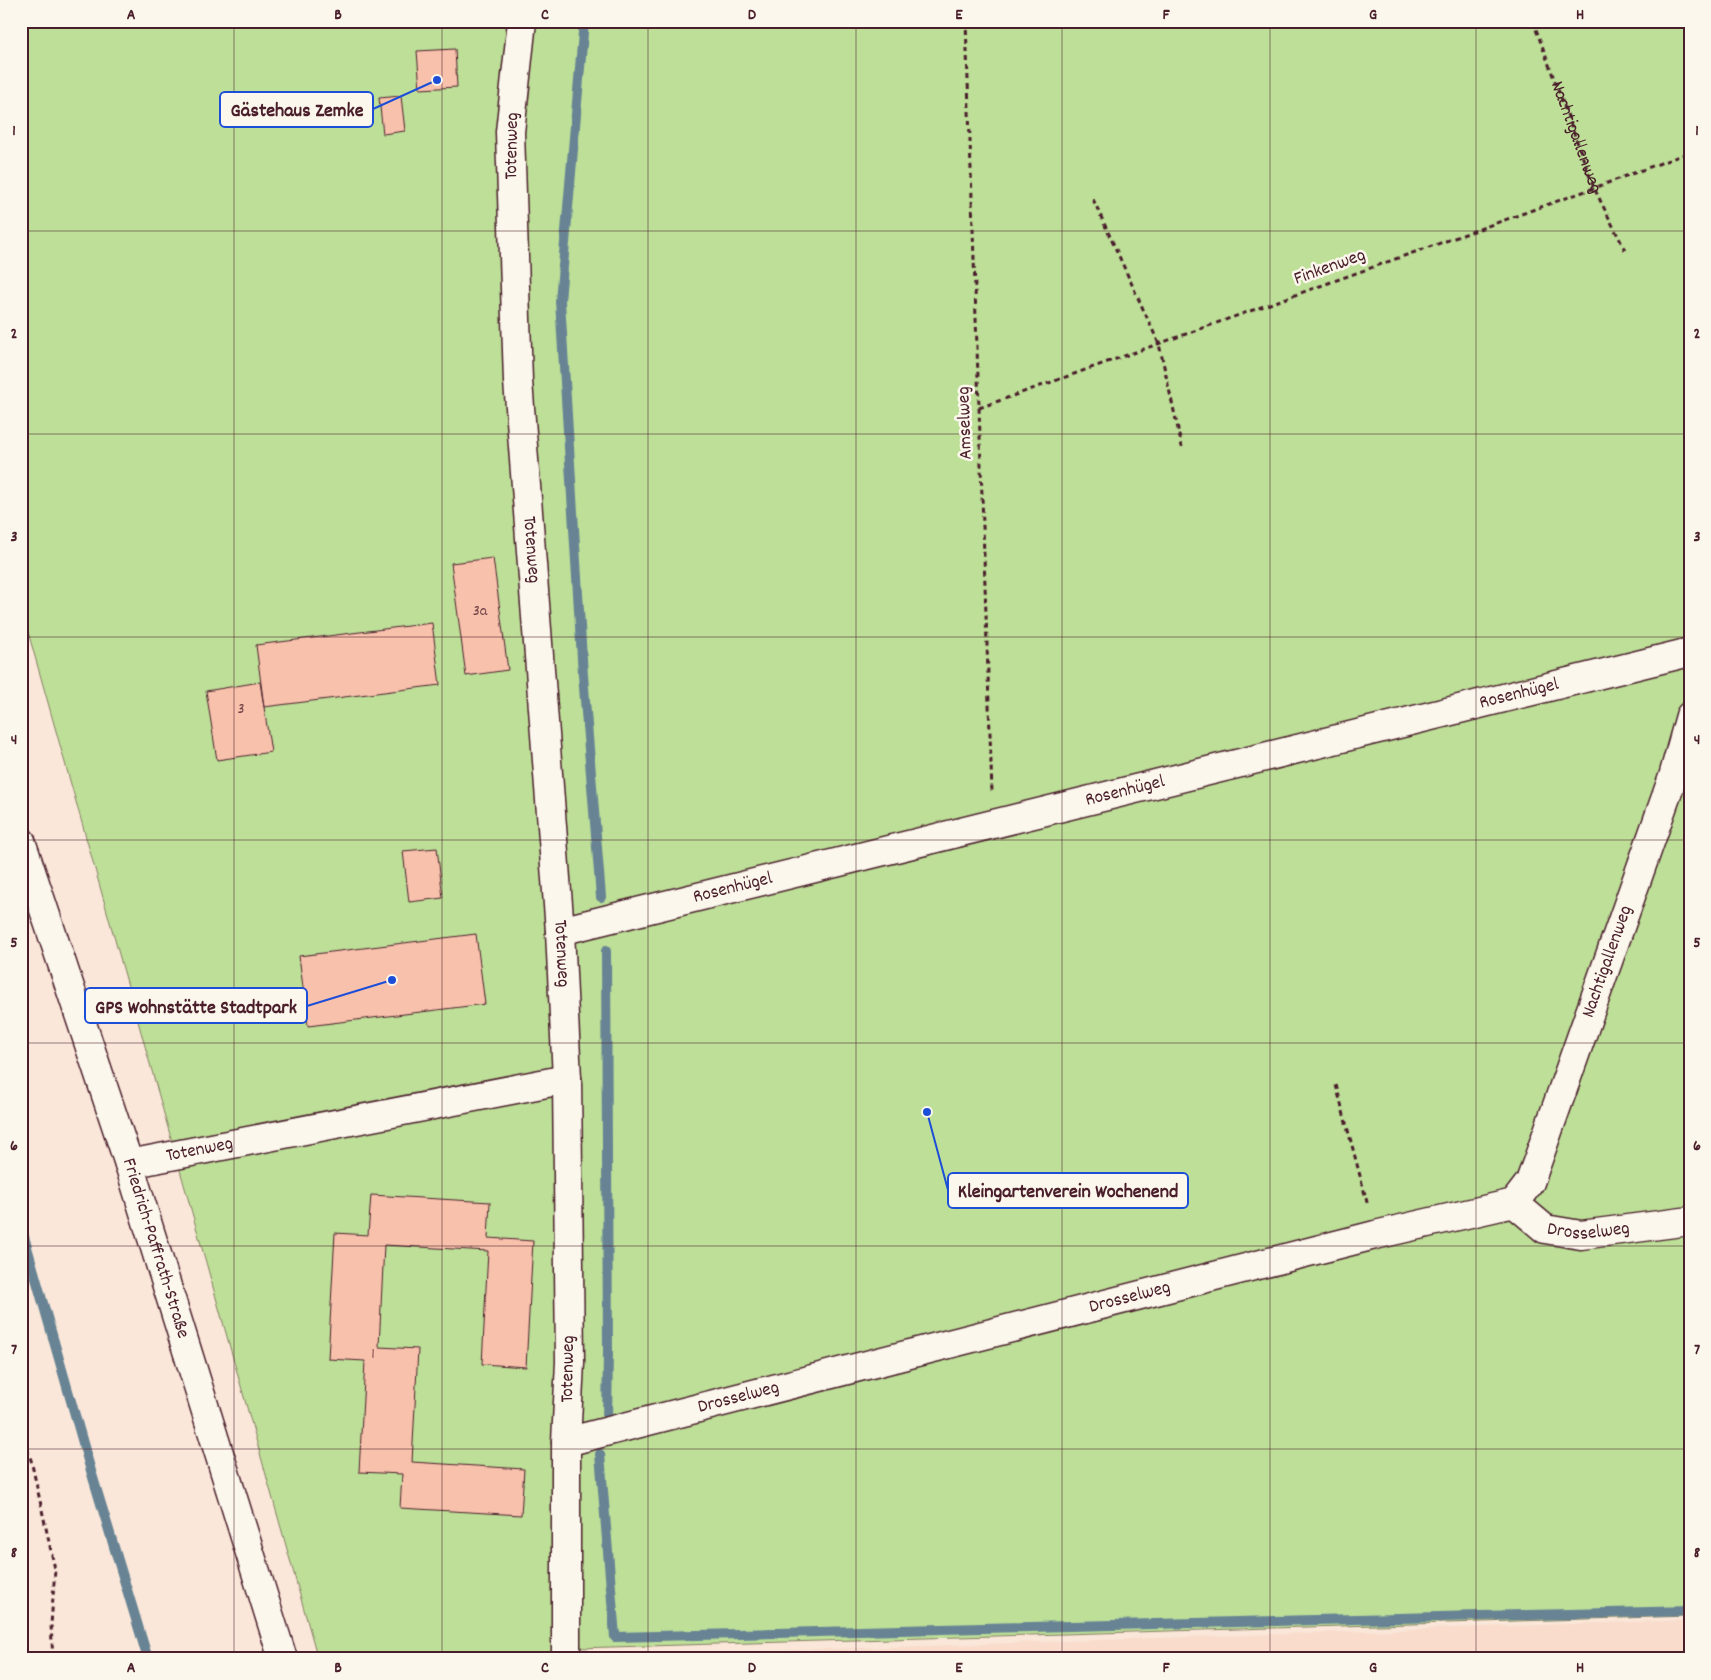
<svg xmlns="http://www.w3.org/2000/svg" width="1711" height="1680" viewBox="0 0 1711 1680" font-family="Dekko,sans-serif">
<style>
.built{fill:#f9dccc}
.green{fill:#bddf98;stroke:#847f62}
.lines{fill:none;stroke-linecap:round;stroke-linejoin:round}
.stream{stroke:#678494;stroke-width:10}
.building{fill:#f8c1ac;stroke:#4a1f2b}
.minor-casing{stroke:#4a1f2b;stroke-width:31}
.major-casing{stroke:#4a1f2b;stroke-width:31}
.path{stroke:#4a1f2b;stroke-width:3;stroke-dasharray:5 4;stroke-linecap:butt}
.minor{stroke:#fbf7ec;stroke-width:28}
.major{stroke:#fbf7ec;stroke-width:28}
.grid{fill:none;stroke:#4a1f2b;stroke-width:1;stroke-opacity:0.55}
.labels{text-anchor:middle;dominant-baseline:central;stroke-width:5;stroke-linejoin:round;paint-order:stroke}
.number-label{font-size:16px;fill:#76484b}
.street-label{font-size:19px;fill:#4a1f2b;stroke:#fbf7ec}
.leader{fill:none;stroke:#1d4ed8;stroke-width:2}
.callout-dot{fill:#1d4ed8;stroke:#fbf7ec;stroke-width:2}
.callout{fill:#fbf7ec;stroke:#1d4ed8;stroke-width:2}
.callout-label{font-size:20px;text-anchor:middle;font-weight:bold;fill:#4a1f2b}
.neatline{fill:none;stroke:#4a1f2b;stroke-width:2}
.grid-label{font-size:16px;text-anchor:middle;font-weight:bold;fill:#4a1f2b}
</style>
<rect width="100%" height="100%" fill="#fae7d9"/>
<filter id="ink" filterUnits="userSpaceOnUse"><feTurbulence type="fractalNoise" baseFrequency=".02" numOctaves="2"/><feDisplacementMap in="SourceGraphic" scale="10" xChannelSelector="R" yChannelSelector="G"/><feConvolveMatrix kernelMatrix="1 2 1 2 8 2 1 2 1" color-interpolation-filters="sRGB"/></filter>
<g filter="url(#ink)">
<path class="built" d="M1690 1620V1659H596V1657Z"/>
<path class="green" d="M21 21H1690V1616L577 1648 539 1659H318L21 607Z"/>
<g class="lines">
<path class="stream" d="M584 21 560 301 583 675 601 897
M606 951 608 1351 607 1423
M21 1226 91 1471 148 1659
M600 1454 615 1637 1690 1611"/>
</g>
<path class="building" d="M455 49 457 87 420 89 417 51Z
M401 96 405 131 383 134 379 98Z
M493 558 508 670 466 676 451 563Z
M432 623 440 685 264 707 256 645Z
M260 682 271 752 217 760 206 691Z
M437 848 443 898 409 902 403 851Z
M476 934 485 1004 308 1026 299 956Z
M371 1195 490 1202 488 1238 533 1241 526 1367 482 1364 488 1251 384 1245 379 1347 418 1349 412 1462 524 1469 521 1515 400 1508 402 1474 359 1472 365 1361 328 1359 335 1233 368 1235Z"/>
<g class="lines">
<defs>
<g id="minor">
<path id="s2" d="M522 21 510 132 518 381 560 931 567 1079 570 1362 566 1442V1659"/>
<path id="s3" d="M560 931 1690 652"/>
<path id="s4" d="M129 1164 567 1079"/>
<path id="s5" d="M1514 1203 1530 1182 1673 777 1690 716"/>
<path id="s6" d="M566 1442 1375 1235 1514 1203 1545 1229 1581 1235 1690 1221"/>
</g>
<g id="major">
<path id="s7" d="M21 841 129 1164 283 1659"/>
</g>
</defs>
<use href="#minor" class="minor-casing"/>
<use href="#major" class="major-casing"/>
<g class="path">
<path d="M966 21 992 793"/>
<path id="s1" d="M1533 21 1594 188 1625 250"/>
<path d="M1093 199 1159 344 1182 447"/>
<path d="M979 408 1594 188 1690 152"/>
<path d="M1336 1085 1368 1206"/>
<path d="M21 1432 31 1460 55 1569 51 1625 53 1659"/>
</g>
<use href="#minor" class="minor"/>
<use href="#major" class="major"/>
</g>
</g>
<path class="grid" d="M234 21V1659M442 21V1659M648 21V1659M856 21V1659M1062 21V1659M1270 21V1659M1476 21V1659M21 231H1690M21 434H1690M21 637H1690M21 840H1690M21 1043H1690M21 1246H1690M21 1449H1690"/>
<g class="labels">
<g class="number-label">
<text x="480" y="611">3a</text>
<text x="241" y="709">3</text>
<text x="373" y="1354">1</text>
</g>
<g class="street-label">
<text stroke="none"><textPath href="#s1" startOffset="124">Nachtigallenweg</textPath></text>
<text transform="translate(513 146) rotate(-89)">Totenweg</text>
<text transform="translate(1330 268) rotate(-20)">Finkenweg</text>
<text transform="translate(966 423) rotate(-92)">Amselweg</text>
<text stroke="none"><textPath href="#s2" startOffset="530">Totenweg</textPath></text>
<text stroke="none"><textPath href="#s3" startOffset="988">Rosenhügel</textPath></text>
<text stroke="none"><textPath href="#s3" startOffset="582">Rosenhügel</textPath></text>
<text stroke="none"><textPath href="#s3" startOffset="178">Rosenhügel</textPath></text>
<text stroke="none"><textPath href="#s2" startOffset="935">Totenweg</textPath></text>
<text stroke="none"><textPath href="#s5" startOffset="260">Nachtigallenweg</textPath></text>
<text stroke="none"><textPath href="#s4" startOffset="72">Totenweg</textPath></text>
<text stroke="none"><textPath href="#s6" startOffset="1062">Drosselweg</textPath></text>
<text stroke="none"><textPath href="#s7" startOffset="429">Friedrich-Paffrath-Straße</textPath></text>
<text stroke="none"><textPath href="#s6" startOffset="582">Drosselweg</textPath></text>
<text transform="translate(569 1369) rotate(-89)">Totenweg</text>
<text stroke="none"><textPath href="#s6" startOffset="178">Drosselweg</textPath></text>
</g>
</g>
<path class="leader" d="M437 80L373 109M392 980L307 1006M927 1112L948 1190"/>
<g class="callout-dot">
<circle cx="437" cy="80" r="5"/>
<circle cx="392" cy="980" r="5"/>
<circle cx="927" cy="1112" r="5"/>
</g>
<g class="callout">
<rect x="220" y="92" width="153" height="35" rx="5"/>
<rect x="85" y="988" width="222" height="35" rx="5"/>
<rect x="948" y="1173" width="240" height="35" rx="5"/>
</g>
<g class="callout-label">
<text x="297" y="116">Gästehaus Zemke</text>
<text x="196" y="1013">GPS Wohnstätte Stadtpark</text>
<text x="1068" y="1197">Kleingartenverein Wochenend</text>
</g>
<rect width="1711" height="1680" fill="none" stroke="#fbf7ec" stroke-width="55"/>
<rect x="28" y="28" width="1656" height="1624" class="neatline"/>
<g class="grid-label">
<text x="131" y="19">A</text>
<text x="338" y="19">B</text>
<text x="545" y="19">C</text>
<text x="752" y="19">D</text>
<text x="959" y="19">E</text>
<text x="1166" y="19">F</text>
<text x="1373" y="19">G</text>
<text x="1580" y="19">H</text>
<text x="14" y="135">1</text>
<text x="1697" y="135">1</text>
<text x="14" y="338">2</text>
<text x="1697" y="338">2</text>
<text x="14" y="541">3</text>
<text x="1697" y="541">3</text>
<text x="14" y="744">4</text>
<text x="1697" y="744">4</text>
<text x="14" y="947">5</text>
<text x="1697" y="947">5</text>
<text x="14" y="1150">6</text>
<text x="1697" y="1150">6</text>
<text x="14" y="1354">7</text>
<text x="1697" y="1354">7</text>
<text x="14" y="1557">8</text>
<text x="1697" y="1557">8</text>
<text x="131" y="1672">A</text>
<text x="338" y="1672">B</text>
<text x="545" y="1672">C</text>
<text x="752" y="1672">D</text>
<text x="959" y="1672">E</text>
<text x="1166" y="1672">F</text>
<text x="1373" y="1672">G</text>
<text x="1580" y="1672">H</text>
</g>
</svg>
